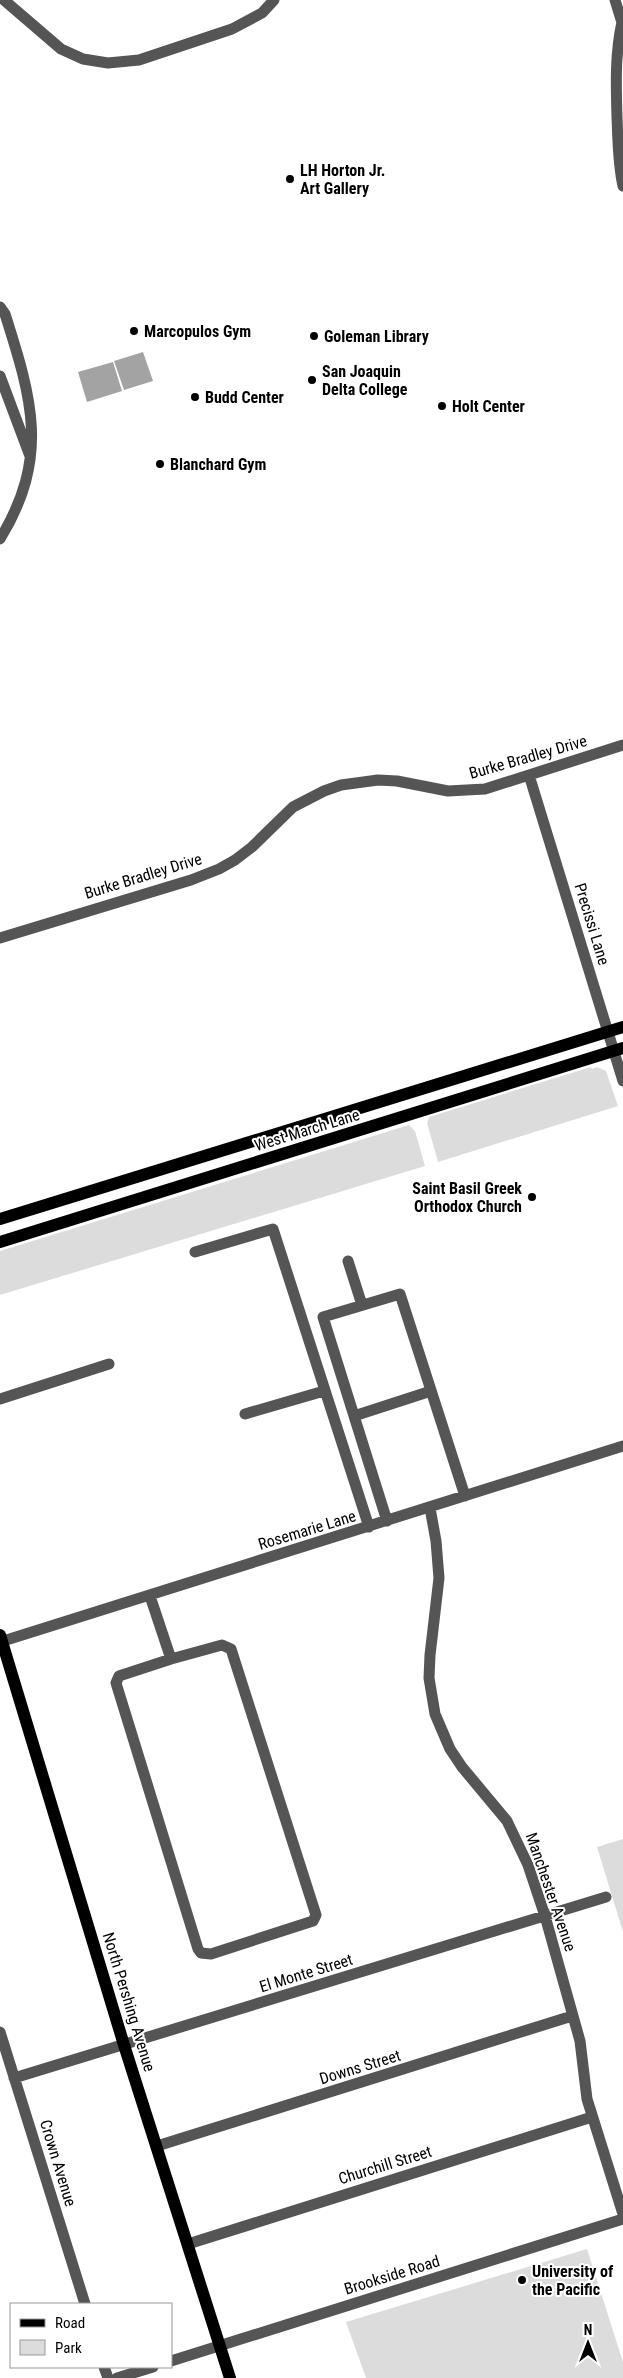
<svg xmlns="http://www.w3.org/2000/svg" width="623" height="2378" viewBox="0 0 623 2378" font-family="'Roboto Condensed',sans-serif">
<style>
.green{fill:#dcdcdc}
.water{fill:#a3a3a3}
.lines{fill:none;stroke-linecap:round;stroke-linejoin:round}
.minor{stroke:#555;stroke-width:11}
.major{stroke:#000;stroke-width:12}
.poi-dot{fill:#000;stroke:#fff;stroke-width:2}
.labels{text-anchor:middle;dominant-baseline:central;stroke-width:4;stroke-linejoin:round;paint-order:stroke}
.poi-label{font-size:16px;font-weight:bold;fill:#000;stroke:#fff;text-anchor:start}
.street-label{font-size:16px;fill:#000;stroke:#fff}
</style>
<rect width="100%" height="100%" fill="#fff"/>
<path class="green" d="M591 1067 592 1069 597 1067 606 1071 618 1106 438 1162 427 1123 429 1117Z
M409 1125 415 1131 425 1166 0 1295V1251Z
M623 1839V1932L597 1847Z
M587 2249 623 2362V2378H366L346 2322Z"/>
<path class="water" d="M143 352 153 381 124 390 114 361Z
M113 362 122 391 87 402 78 372Z"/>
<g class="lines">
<path class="minor" d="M4 0 61 49 83 59 108 63 139 60 232 29 262 13 274 0
M615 0 623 26
M622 22C615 54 616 84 617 117 618 141 618 164 623 186
M0 307 5 314C32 399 50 457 0 539
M0 376 30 456
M529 775 623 1081
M0 938 191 880 219 869 235 860 252 847 293 807 324 791 341 785 378 780 397 781 448 791 485 789 623 745
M195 1252 273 1229 369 1527
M348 1261 362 1305
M0 1399 109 1364
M245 1414 324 1391
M354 1416 431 1391
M430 1508 436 1541 439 1578 430 1655 429 1678 435 1714 450 1749 462 1767 507 1821 528 1865 545 1916 580 2041 587 2099 623 2214
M387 1521 323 1317 400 1294 465 1496
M150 1596 171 1659 119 1676 116 1683 198 1949 201 1953 211 1954 313 1921 316 1915 231 1649 222 1645 171 1659
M0 1642 623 1446
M0 2032 85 2304
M14 2078 606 1897
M157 2146 572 2016
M188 2244 592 2117
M171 2361 623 2219
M104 2367 108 2378
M117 2378 153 2367"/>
<path class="major" d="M0 1219 623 1027
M0 1242 623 1048
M0 1635 124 2045 230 2378"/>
</g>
<g class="poi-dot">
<circle cx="290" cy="179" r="5"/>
<circle cx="134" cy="331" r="5"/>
<circle cx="314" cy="336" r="5"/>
<circle cx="312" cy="380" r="5"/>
<circle cx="195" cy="397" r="5"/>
<circle cx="442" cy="406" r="5"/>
<circle cx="160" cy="464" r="5"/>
<circle cx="532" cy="1197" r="5"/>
<circle cx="522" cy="2280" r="5"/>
</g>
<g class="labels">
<g class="poi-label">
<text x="300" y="170">LH Horton Jr.<tspan x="300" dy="18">Art Gallery</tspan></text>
<text x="144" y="331">Marcopulos Gym</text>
<text x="324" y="336">Goleman Library</text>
<text x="322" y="371">San Joaquin<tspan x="322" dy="18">Delta College</tspan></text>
<text x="205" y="397">Budd Center</text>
<text x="452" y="406">Holt Center</text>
<text x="170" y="464">Blanchard Gym</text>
<text x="522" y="1188" text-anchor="end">Saint Basil Greek<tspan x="522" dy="18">Orthodox Church</tspan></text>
<text x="532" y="2271">University of<tspan x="532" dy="18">the Pacific</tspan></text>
</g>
<g class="street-label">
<text transform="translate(528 757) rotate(-16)">Burke Bradley Drive</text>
<text transform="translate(143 876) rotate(-17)">Burke Bradley Drive</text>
<text transform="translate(592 924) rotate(73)">Precissi Lane</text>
<text transform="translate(307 1130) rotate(-17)">West March Lane</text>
<text transform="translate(307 1530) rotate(-17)">Rosemarie Lane</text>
<text transform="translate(551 1892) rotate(71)">Manchester Avenue</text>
<text transform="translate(306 1973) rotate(-17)">El Monte Street</text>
<text transform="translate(129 2002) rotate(73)">North Pershing Avenue</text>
<text transform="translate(360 2067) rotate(-17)">Downs Street</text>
<text transform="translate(58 2163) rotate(73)">Crown Avenue</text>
<text transform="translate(385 2165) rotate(-17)">Churchill Street</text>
<text transform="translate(392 2275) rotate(-17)">Brookside Road</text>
</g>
</g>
<rect x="10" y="2303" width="162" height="65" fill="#ffffff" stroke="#999999"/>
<rect x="20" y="2319" width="25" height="8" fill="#000000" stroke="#999999"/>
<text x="55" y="2328" font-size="15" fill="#000000">Road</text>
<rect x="20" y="2340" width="25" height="15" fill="#dcdcdc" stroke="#999999"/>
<text x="55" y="2353" font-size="15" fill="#000000">Park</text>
<g transform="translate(588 2343)" stroke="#ffffff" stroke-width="4" paint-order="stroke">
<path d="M0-4L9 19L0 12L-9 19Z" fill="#000000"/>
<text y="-8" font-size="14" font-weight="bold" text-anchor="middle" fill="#000000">N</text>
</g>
</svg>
